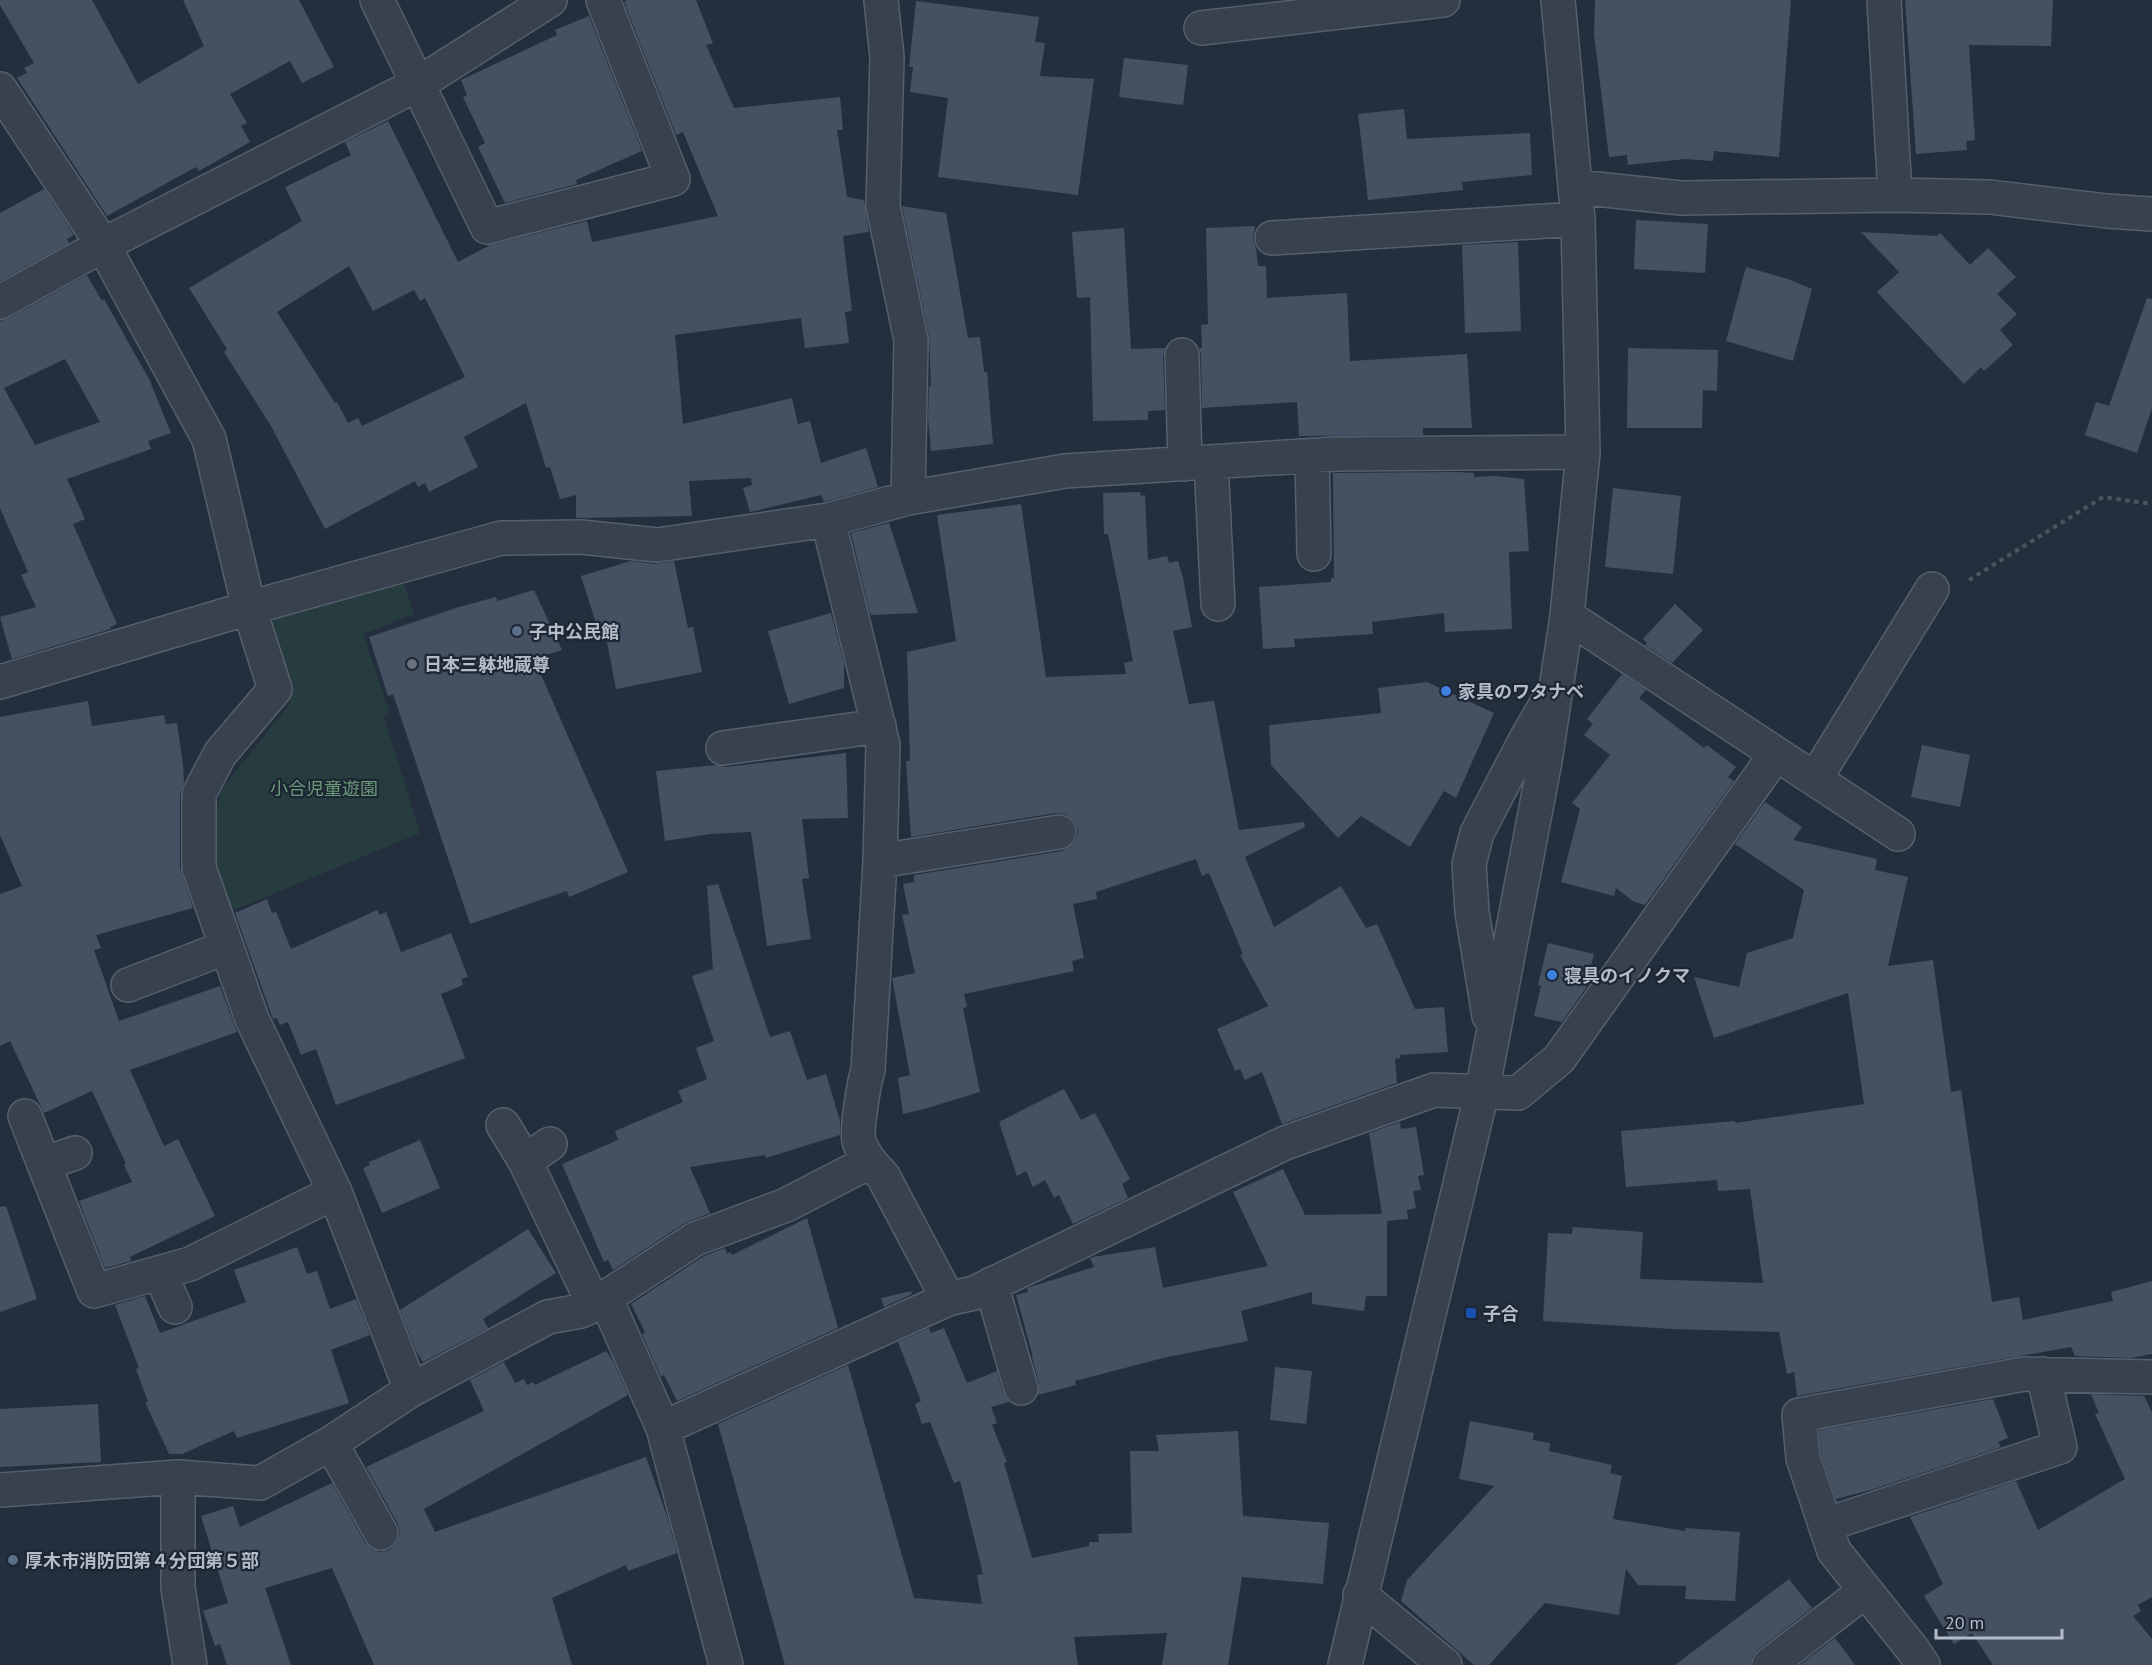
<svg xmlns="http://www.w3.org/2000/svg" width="2152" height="1665" viewBox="0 0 2152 1665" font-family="'PT Sans','Noto Sans JP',sans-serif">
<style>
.green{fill:#263c3f}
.building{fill:#455162;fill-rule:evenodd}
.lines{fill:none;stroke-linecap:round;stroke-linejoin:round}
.minor-casing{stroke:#565f6c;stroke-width:36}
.path{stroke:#44595c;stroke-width:4;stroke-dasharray:4.5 4.5;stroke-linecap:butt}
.minor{stroke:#38414e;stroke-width:33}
.service-dot{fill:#5c6f8a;stroke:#1d2633;stroke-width:2}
.worship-dot{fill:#6b7280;stroke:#1d2633;stroke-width:2}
.shop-dot{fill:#3f7fe0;stroke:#1d2633;stroke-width:2}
.transit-dot{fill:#1a4fb4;stroke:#1d2633;stroke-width:2}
.labels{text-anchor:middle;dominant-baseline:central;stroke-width:4.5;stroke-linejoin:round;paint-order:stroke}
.poi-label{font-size:18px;font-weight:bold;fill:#b4bcc9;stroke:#1d2633;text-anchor:start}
.park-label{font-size:18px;fill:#6b9a76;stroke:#1d2633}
</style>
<rect width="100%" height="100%" fill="#242f3e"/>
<path class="green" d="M401 574 414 614 363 634 390 715 384 717 420 833 227 913 211 877 217 808 221 790 290 704 269 628 277 610Z"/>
<path class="building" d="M0 0H92L138 84 204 46 183 0H299L334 67 302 83 290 61 230 94 247 123 241 126 250 142 199 171 196 167 107 216 17 78 27 73 24 68 34 63 0 5Z
M627 0H696L713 43 706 45 734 108 840 97 843 130H837L847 197 864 200 869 232 843 236 852 311 845 312 849 343 805 348 801 318 675 335 683 424 792 398 798 424 810 421 821 463 866 448 878 487 824 502 821 495 750 512 743 488 752 485 751 478 689 481 692 516 576 518V495L560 499 550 467 546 468 526 403 464 437 478 467 429 492 425 483 418 487 415 481 325 529 271 426 224 352 227 349 189 288 302 221 285 187 351 155 345 142 388 121 458 262 490 245 587 221 592 242 718 216 683 132 676 135 624 2ZM349 266 373 311 414 290 420 301 425 298 465 377 362 426 358 418 348 423 337 402 335 403 277 312Z
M1595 0H1791L1779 157 1714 151 1713 161 1685 159 1628 165 1627 155 1609 157 1594 34Z
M1905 0H2053L2051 46 1969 45 1975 140 1966 141 1967 150 1916 154Z
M916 1 1039 17 1035 42 1045 43 1040 76 1094 79 1078 195 938 177 948 98 910 92 913 67H909Z
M589 16 642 151 576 180 577 184 505 203 478 147 485 143 463 97 467 95 461 80 557 35 555 30Z
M1124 58 1188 65 1183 105 1119 97Z
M1404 109 1407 139 1530 133 1532 175 1462 182 1463 190 1368 200 1358 114Z
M44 189 74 235 67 239 69 243 0 281V213Z
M902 206 946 213 968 338 980 337 984 372H987L993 444 931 451 928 417 929 386H931L929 336Z
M1636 220 1708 224 1705 273 1634 269Z
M1255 226 1253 239 1256 248 1258 266H1266L1267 298 1347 293 1350 361 1467 354 1472 428H1423V435L1299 436 1297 402 1202 408 1201 354 1199 348H1202L1201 325 1208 324 1206 228Z
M1124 228 1131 349 1165 348 1163 356 1165 410 1148 411V420L1093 421 1090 297 1077 298 1072 232Z
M1861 232 1937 236 1940 233 1970 265 1988 248 2016 277 1997 294 2017 314 2000 330 2013 345 1984 371 1981 367 1964 384 1877 292 1899 272Z
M1518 242 1521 331 1465 333 1462 245Z
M1746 267 1788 279 1812 289 1793 361 1726 341Z
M87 275 102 301 104 299 149 379 171 433 148 441 151 449 67 479 85 519 73 524 117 624 110 627 111 629 12 659 0 617 36 607 21 575 28 572 0 508V321L9 318ZM65 359 100 422 35 445 4 388Z
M2147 298 2152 299V408L2137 453 2085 435 2096 402 2109 406Z
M1628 348 1718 350 1717 391 1703 390 1702 428H1627Z
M1458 472 1474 473V477L1495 476 1524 479 1529 551 1509 552 1512 629 1445 632 1444 613 1372 622 1373 634 1294 639 1295 647 1263 649 1259 587 1331 582V578H1334L1333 473Z
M1613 488 1681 496 1673 574 1605 567Z
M1140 492 1141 496 1145 495 1148 560 1167 556 1169 563 1178 561 1183 578 1192 627 1173 631 1189 704 1214 701 1239 830 1304 822 1305 827 1245 857 1274 927 1341 886 1366 928 1377 924 1415 1009 1444 1007 1448 1052 1400 1055V1058L1395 1059 1397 1083 1282 1124 1262 1072 1245 1080 1240 1069 1235 1071 1217 1029 1268 1006 1240 955 1243 954 1209 873 1202 876 1196 859 1096 892 1097 899 1073 904 1084 958 1072 961 1074 971 964 994 967 1007 963 1008 980 1092 924 1109 903 1114 898 1078 910 1075 892 978 915 973 902 915 909 914 903 884 914 882V875L1062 851 1071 846 1077 838 1078 830 1073 820 1065 814 1056 813 911 837 906 761H910L907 652 956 641 937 515 1021 504 1046 677 1126 674 1124 663 1133 661 1108 534H1104L1103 493Z
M889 523 918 613 871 615 869 610 851 533Z
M631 561 655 564 674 561 688 628 693 627 702 672 616 689 606 637 601 639 581 576Z
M534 590 562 650 534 659 628 872 569 897 567 891 470 924 393 694 388 696 369 637 459 607 496 597 497 601Z
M1675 604 1703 630 1672 663 1645 645 1647 643 1643 639Z
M831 613 844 663V688L789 704 768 631Z
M1622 674 1646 690 1639 698 1704 748 1707 745 1736 767 1728 777 1734 781 1645 905 1634 902 1616 888 1614 896 1561 882 1580 809 1572 803 1610 755 1584 735 1593 724 1587 719Z
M1427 682 1494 713 1456 798 1444 791 1410 847 1361 816 1338 838 1271 765 1269 725 1381 713 1378 688Z
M88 701 92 726 164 715 166 724 177 723 183 764 184 783 180 794V868L193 908 96 935 101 948 94 950 119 1021 220 986 237 1032 130 1070 164 1146 178 1139 215 1216 130 1257 131 1261 105 1268 79 1201 132 1182 124 1165 126 1164 92 1091 44 1113 10 1041 0 1046V894L22 886 0 835V717Z
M1922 745 1970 755 1960 807 1911 797Z
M846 753 848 818 802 819 809 878 802 879 811 939 767 946 751 832 710 834 665 841 656 771 716 765 726 767Z
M1765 802 1802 827 1793 840 1877 859 1875 870 1908 877 1888 966 1933 960 1951 1092 1961 1090 1992 1302 2019 1297 2023 1320 2113 1301 2111 1292 2152 1281V1354L2131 1358 2075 1356 2071 1347 1797 1396 1794 1372 1787 1374 1779 1332 1673 1329 1543 1321 1548 1233 1572 1234 1573 1227 1643 1232 1640 1279 1763 1283 1750 1189 1718 1191 1717 1180 1626 1187 1621 1131 1735 1121V1123L1864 1104 1848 993 1714 1038 1694 977 1739 987 1747 953 1793 938 1804 890 1735 844Z
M718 884 770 1037 790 1031 807 1080 826 1074 840 1121V1135L766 1158 765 1155 690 1167 710 1213 685 1223 613 1270 608 1260 604 1262 562 1164 618 1140 615 1131 683 1102 678 1091 707 1079 696 1048 714 1041 692 976 713 969 707 886Z
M267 899 272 913 276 912 291 949 377 910 380 915 386 912 401 952 451 933 468 977 461 979 463 985 441 994 465 1058 336 1105 316 1049 301 1055 288 1022 280 1025 277 1018 273 1019 235 913Z
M1548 943 1594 954 1586 988 1562 1022 1534 1016 1541 986 1538 985Z
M1064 1089 1081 1120 1095 1113 1130 1179 1122 1184 1128 1198 1073 1224 1059 1195 1054 1198 1045 1180 1033 1187 1026 1171 1017 1176 999 1122Z
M1400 1122 1401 1129 1416 1127 1424 1175 1418 1176 1421 1190 1413 1191 1416 1208 1407 1210 1408 1219 1387 1221V1296H1366L1364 1311 1312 1304V1292L1241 1311 1248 1341 1163 1358 1075 1381 1076 1385 1038 1395 1039 1383 1032 1357H1033L1016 1295 1028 1292 1027 1288 1094 1267 1090 1258 1093 1257 1155 1247 1163 1288 1268 1266 1233 1192 1283 1169 1305 1215 1382 1214 1369 1133Z
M420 1140 440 1188 382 1213 363 1168 370 1165 369 1162Z
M6 1206 37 1299 0 1312V1207Z
M807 1218 838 1328 677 1401 664 1375 661 1377 642 1334 645 1332 631 1304 704 1256 725 1248 727 1254 730 1252 732 1255Z
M528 1229 556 1273 483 1319 488 1328 423 1362 416 1351 400 1310Z
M297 1247 307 1274 317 1271 330 1309 356 1299 370 1335 331 1350 349 1403 237 1438 234 1431 182 1454H169L145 1402H148L136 1369 139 1368 115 1305 145 1296 160 1333 246 1302 234 1270Z
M911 1291 912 1294 884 1307 881 1298Z
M929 1328 931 1333 944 1328 967 1383 997 1371 1003 1393 1009 1402 991 1407 997 1423 992 1425 1007 1462 1004 1463 1032 1558 1089 1546V1542H1099L1098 1534 1132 1533 1130 1451H1159L1156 1435 1238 1431 1243 1516 1329 1523 1323 1584 1242 1577 1228 1665H1162L1167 1633 1074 1637 1078 1665H785L718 1424 848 1365 914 1598 982 1604 977 1575 983 1574 960 1481 954 1483 930 1422 922 1424 915 1404 921 1401 898 1342Z
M606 1351 614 1363 628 1395 424 1509 435 1532 646 1457 668 1519 677 1553 628 1571 626 1565 552 1598 572 1665H374L332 1568 265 1588 291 1665H227L220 1644 215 1646 203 1611 228 1603 201 1516 233 1506 240 1527 332 1483 365 1543 372 1549 380 1552 390 1550 397 1542 400 1534 398 1524 366 1467 484 1411 470 1380 504 1362 515 1383 524 1379 527 1385 533 1382 535 1385Z
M1275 1367 1312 1371 1306 1424 1270 1420Z
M2091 1394 2144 1396 2152 1412V1597L2138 1605 2141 1611 2133 1616 2152 1639V1665H1993L1972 1633 1954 1644 1924 1596 1943 1584 1910 1517 2016 1481 2038 1530 2125 1479 2095 1414 2099 1413Z
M1993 1399 2008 1438 1998 1442 2001 1447 1874 1489 1836 1499 1821 1454 1819 1430Z
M98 1404 101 1462 0 1467V1409Z
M1470 1421 1534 1433 1533 1440 1550 1443 1549 1451 1612 1465 1610 1473 1622 1476 1613 1519 1685 1531V1528L1740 1532 1735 1601 1685 1599 1686 1586 1638 1585 1626 1569 1619 1615 1545 1603 1489 1665H1474L1401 1601 1407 1580 1494 1486 1459 1479Z
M1789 1579 1812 1608 1758 1650 1752 1657 1751 1665H1675Z
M1835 1638 1855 1665H1800Z"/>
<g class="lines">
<defs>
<path id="minor" d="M377 0 487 227 673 179 603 0
M881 0 887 57 883 206 911 340 908 498
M1884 0 1895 195
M1201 28 1443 0
M0 89 103 245 209 439 249 608 275 689 220 754 199 794V868L252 1019 335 1192 411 1390
M1577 187 1681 198 1895 195 1990 197 2107 211 2152 214
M1272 238 1578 219
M0 302 103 245 418 84 550 0
M1182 355 1185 464
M1312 456 1314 554
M1211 462 1218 604
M828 520 883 745 880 861 868 1070C864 1082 856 1130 859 1141 863 1155 873 1166 883 1176L948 1299
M1567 616 1898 834
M0 682 249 608 501 538 581 537 657 545 828 520 908 498 1065 471 1336 454 1583 452
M723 748 879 726
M1815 779 1932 589
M880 861 1059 832
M128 985 227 947
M1489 1016 1472 912 1469 864 1477 833 1525 741 1547 703
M25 1116 94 1291 190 1264 335 1192
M503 1125 525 1161 594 1305
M525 1161 550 1144
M44 1164 75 1153
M160 1273 175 1307
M991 1284 1021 1388
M605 1297 663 1428 726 1665
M663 1428 948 1299 974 1293 1285 1143 1434 1090 1518 1093 1559 1059 1776 754
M331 1443 381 1533
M178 1477V1588L190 1665
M0 1490 178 1477 260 1483 331 1443 411 1390 548 1317 581 1311 594 1305 695 1239 786 1205 869 1162
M1825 1525 2060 1447 2043 1374
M1360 1595 1445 1665
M1345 1665 1482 1092 1545 761 1567 616 1583 452 1578 219 1558 0
M1769 1665 1865 1591
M1923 1665 1913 1650 1834 1551 1803 1458 1799 1415 2024 1374 2152 1377"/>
</defs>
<use href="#minor" class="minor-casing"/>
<path class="path" d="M1969 580 2103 497 2152 504"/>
<use href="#minor" class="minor"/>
</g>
<g class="service-dot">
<circle cx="517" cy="631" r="6"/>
<circle cx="13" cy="1560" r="6"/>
</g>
<circle class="worship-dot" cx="412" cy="664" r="6"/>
<g class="shop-dot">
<circle cx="1446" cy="691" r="6"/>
<circle cx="1552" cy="975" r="6"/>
</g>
<rect class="transit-dot" x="1465" y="1307" width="12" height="12" rx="3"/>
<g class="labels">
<g class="poi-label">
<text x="529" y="631">子中公民館</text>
<text x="424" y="664">日本三躰地蔵尊</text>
<text x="1458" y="691">家具のワタナベ</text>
<text x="1564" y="975">寝具のイノクマ</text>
<text x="1483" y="1313">子合</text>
<text x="25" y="1560">厚木市消防団第４分団第５部</text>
</g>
<g class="park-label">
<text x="324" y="788">小合児童遊園</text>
</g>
</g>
<path d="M1936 1629v9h126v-9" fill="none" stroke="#b4bcc9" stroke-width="3"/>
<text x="1945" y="1629" font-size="18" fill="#b4bcc9" stroke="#1d2633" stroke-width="4.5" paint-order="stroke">20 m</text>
</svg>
